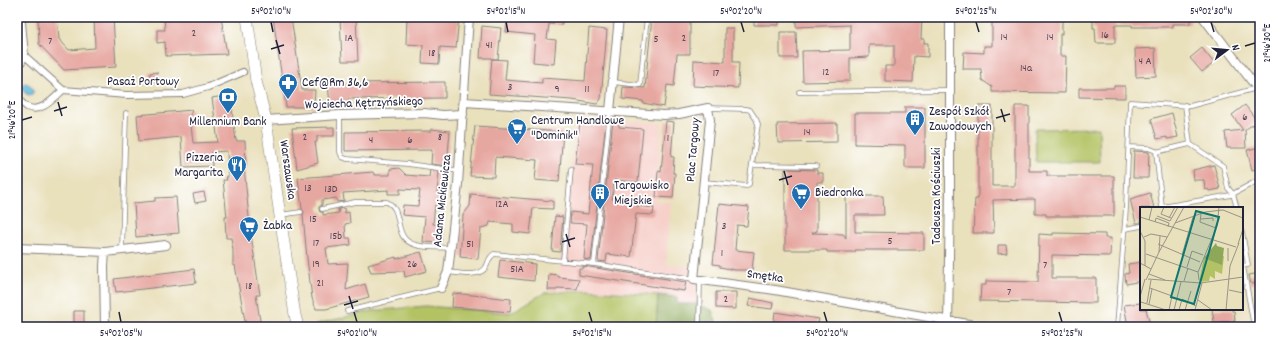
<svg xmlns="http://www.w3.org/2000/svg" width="1277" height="344" viewBox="0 0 1277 344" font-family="Dekko,sans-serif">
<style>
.built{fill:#f7d0ca}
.green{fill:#b3c264;stroke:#6a7250}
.forest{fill:#8ea85a;stroke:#58654a}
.water{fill:#59b8d8;stroke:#3e6d8a}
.building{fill:#e7a7a1}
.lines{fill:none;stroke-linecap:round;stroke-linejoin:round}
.service-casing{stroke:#86817c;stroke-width:5.5}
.pedestrian-casing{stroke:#86817c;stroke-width:8}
.minor-casing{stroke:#86817c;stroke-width:10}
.tertiary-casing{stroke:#86817c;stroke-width:12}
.service{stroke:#fff;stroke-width:4}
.pedestrian{stroke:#fff;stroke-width:6}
.minor{stroke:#fff;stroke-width:8}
.tertiary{stroke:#fff;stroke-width:11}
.ticks{fill:none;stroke:#22223b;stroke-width:1.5}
.labels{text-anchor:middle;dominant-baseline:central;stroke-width:3.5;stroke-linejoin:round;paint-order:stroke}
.number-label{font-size:11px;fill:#534354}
.street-label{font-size:13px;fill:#22223b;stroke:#fff}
.poi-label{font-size:13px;fill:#22223b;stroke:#fff;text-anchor:start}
.inset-road{fill:none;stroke:#999488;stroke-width:1}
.view{fill:#0f766e;fill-opacity:0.15;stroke:#0f766e;stroke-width:2}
.inset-edge{fill:none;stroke:#22223b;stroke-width:2}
.neatline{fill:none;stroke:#22223b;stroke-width:1.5}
.ticks-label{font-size:10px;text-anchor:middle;fill:#22223b}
</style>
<rect width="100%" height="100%" fill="#fff"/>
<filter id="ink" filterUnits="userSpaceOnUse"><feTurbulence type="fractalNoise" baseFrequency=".025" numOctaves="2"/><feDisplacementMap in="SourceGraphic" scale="8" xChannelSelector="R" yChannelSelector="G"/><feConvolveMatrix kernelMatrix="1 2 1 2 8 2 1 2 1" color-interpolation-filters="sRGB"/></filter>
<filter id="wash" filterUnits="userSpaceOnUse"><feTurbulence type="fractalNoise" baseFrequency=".012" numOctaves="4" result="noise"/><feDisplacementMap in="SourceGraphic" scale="16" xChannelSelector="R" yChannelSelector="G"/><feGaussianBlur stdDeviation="0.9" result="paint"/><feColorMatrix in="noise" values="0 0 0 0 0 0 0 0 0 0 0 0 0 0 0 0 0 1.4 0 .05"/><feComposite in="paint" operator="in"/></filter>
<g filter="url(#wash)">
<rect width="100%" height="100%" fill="#e9e0bc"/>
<path class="built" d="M577 118 662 123 656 201 671 202 666 264 691 267 692 276 697 284 696 304H677V297L633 292 587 290 557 292Z"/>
<path class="green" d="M1099 128 1100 162H1036L1035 129Z
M587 290 658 295 656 327H318L317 324 370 311 426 306 510 313 544 293Z"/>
<path class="forest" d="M658 295 677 297V304H696L712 310 718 327H656Z"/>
<path class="water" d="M25 83C30 84 34 87 33 93L31 95C25 95 22 91 22 85Z"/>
<g id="blocks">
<path class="building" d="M38 17H57L59 39 69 50 95 48 94 17H113L116 67 64 70 39 44Z
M164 17H221L227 54 166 56 165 42 157 43V30H165Z
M273 17H291L302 90H315L314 107H286Z
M340 17H356L358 61H342Z
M407 17H459L456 48 440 47 439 64 422 63 423 45 406 44Z
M508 17H562V25L549 24 547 39 556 40 554 64 533 62 535 35 506 32Z
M652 17H690V54H677L674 86 667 85 664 107 643 103V101L622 99 623 87 645 88Z
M754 17H779V25H754Z
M796 17H922L921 39H924V43H928V57L914 56 913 82 885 81V66H894V45H869V57L850 58V81L803 82 802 51 850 50V25L796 27Z
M992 17H1062V34H1060V56H1066L1065 93 992 92V87L982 80 981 69H963L964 52 984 53V46H992Z
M1093 17H1190V24H1173V27H1132V25H1115V43H1096L1095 28H1093Z
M482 26 501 28 498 59H492L507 60 505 80 542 83V78L585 81 589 28 607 30 601 99 597 104 572 100 489 94 492 58H480Z
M725 28H733V62H739L738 88 693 86 694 60 725 62Z
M780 32H796L797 58H780Z
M1155 48 1156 76 1136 77 1135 49Z
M1202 48 1214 63 1202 72 1190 58Z
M157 72 158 81H150V73Z
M445 82V98L348 99V104H330L328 85 350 83Z
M1114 86H1125V98L1079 97V88H1114Z
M230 95 236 141H245L246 166 244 167 250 228 260 295H256L261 327H246L235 265 233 266V250L231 238H226L225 217H227L226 208 223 180H227L226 177H228L227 151 212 152V166L183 167 181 137 139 141 137 115 192 110 190 116 193 143 218 142 212 98Z
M1245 105 1257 121 1245 130 1246 148H1227L1225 132 1243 130 1232 115Z
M978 106H992V186H1015V106H1029V171H1047V176H1114V216H1046V214H1035V199L993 200 994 233H973L975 199H978Z
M905 107H925V168H905V145L855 144V113H905Z
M1172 113 1178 137 1167 139V137L1157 139 1151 119Z
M597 119 606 120 591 260 584 259 587 224 570 223 571 212 588 214 593 165 575 164 580 122 597 123Z
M613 120 619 121V127L643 129 638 182 614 180 612 199 637 201V206L654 208 653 215 636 214 631 257 607 254 606 262 598 261Z
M666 121 674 122 671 157H674L673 173H675L673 198 656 197 658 171 661 172Z
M837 123V142L778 143 777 124Z
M475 126 563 132 559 182 535 180 537 160 495 157 494 177 470 176Z
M334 127V136H317V142H315L318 163 297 169 292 128Z
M431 129 450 131 447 166 431 164 432 150 345 151V132L431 131Z
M1260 147V168L1252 170 1247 150Z
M1134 151 1149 152 1148 178H1133Z
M1214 165 1220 189 1209 191 1208 189 1205 190 1204 180H1194L1193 170Z
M399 168 406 175 429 177 430 170 439 172 437 193H440L439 205H435L433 224 442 225 441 243 423 242 425 217 402 215 403 205 418 206 420 190 400 189V194H388V190L343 193 344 201 337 202 336 198 322 200V205L319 207V209L320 212H323V215L339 213 338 209 344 208 345 213 349 212 350 223 345 224 346 238H350L351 245 326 248 328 264 348 263 346 290 365 284 369 297 326 309H316L312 298 307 258 303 215 304 212 302 209 298 178 373 172 375 175H390V169Z
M785 169 817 170V173H823V182H817V231L812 233 843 234 846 238V196H883L884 215H855V232L924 233V250H855V252H827V250H785Z
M204 192 206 201 195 203 193 194Z
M1150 193 1154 208H1141V223H1136L1130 199Z
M471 194 553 201V209L533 208 530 234 513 232V224L490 222 489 226 481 228 478 259 460 257 463 215 470 206Z
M176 197 179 233 136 237 134 203 155 201V198Z
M719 204 749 207 747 226 737 225 735 250 754 252 752 270H735L720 267V265L713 264Z
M555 216 563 217 560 252 552 251Z
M1053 233 1105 234V238H1111L1110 256 1052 255V278H1096V303L980 301 981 285H986V281L1038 282 1039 234 1053 235Z
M998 245H1006L1007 253 998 254Z
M421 252 427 271 405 277 404 271 371 272 368 265 396 257V259Z
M500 260 535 264 534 281 498 277Z
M1141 262V281L1126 284 1125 274 1129 273 1128 264Z
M583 266 686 282 684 291 579 275V268H583Z
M194 269 196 283 116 292 114 279Z
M1260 273V283L1251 284 1249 275Z
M549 274 558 275V277L579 279 577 289 557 288V290H548Z
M716 292H736V309L716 308Z
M453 293 511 299 510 312 452 307Z
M750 298 773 303 772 309 748 306Z
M1141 303V309H1146L1150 325 1128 326 1124 305Z
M1212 309H1232V311H1234L1235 321 1214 322Z
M74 311H84V327H74Z
M775 312 819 319 817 327H773Z"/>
</g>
</g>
<g filter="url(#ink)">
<use href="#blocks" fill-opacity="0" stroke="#86817c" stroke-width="1"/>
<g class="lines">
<defs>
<path id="service" d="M613 82 640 85 647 17
M799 92 950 90
M1185 105 1190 144 1223 166 1228 188 1233 194 1237 208
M340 115V152L342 157 347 159 408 164 459 171
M1129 147 1148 148 1156 151 1162 208
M1156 152 1190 144
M752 165 816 166
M704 182 747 186 749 184 758 124 756 119 750 110 746 109 708 108
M1162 207 1231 195 1255 182 1260 181
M322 209 355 202H387C405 210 391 239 416 245 426 248 439 247 450 248
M280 215 301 212
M1125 229 1141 226
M1242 232 1248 265 1242 266
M122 250 126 113
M563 261 571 169
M594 264 610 111
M1243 266 1254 327
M448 272C459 273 480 278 486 267 489 262 488 258 494 254L594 264 694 279
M347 311 441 288
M699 327 700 280
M1117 327 1126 208 1130 102 1190 106 1257 88"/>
<path id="pedestrian" d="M22 22 25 56 63 90
M17 70 25 56
M17 98C20 101 24 105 27 107 41 114 54 98 63 90L127 95 183 94 208 87 243 72"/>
<path id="minor" d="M1203 17 1260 92
M464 102 664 115 679 114 708 108 710 120 694 279 775 290 985 327
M610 111 619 17
M266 120 340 115 424 113 443 115 463 114
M17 248 105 252 166 245
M105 252 104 266 105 327
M441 288 448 272 458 184 469 17
M948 327 950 190V17"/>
<path id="tertiary" d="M247 17 256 81 266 120 289 277 295 315 298 327"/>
</defs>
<use href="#service" class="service-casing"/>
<use href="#pedestrian" class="pedestrian-casing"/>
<use href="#minor" class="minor-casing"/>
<use href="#tertiary" class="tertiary-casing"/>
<use href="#service" class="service"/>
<use href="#pedestrian" class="pedestrian"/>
<use href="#minor" class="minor"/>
<use href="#tertiary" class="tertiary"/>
</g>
</g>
<path class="ticks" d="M271 22 273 32M506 22 508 32M741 22 744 32M976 22 979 32M1211 22 1214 32M276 40 280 54M1245 46 1255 43M271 49 284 45M58 102 62 116M1001 109 1005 122M54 111 67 107M996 118 1010 114M22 120 32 117M784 171 788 185M779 180 792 176M566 234 570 247M562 242 575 238M349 296 353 309M344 305 358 301M119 312 121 322M354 312 357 322M589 312 592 322M824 312 827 322M1059 312 1062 322"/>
<defs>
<symbol id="pharmacy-pin" viewBox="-11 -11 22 30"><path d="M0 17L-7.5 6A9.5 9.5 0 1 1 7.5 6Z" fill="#1f6fb2" stroke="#fff"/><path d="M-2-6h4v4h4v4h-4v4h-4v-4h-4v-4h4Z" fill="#fff"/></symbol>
<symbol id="bank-pin" viewBox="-11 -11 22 30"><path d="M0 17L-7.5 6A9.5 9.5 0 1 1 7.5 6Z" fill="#1f6fb2" stroke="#fff"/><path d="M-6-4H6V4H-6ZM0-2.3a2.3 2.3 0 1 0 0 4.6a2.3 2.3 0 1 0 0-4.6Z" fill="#fff"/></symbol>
<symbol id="building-pin" viewBox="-11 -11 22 30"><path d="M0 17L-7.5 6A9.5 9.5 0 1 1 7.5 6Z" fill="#1f6fb2" stroke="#fff"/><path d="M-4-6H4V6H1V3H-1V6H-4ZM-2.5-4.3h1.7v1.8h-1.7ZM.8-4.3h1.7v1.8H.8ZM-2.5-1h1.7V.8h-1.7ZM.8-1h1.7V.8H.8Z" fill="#fff"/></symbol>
<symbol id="supermarket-pin" viewBox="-11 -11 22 30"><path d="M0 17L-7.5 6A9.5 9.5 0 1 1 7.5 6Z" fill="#1f6fb2" stroke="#fff"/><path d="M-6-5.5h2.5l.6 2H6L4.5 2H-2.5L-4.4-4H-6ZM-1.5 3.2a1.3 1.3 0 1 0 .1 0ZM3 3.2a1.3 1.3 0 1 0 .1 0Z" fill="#fff"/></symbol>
<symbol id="restaurant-pin" viewBox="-11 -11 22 30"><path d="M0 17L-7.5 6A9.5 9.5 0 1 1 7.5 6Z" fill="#1f6fb2" stroke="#fff"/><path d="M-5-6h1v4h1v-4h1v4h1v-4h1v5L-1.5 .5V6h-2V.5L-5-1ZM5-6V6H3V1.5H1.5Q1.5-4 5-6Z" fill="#fff"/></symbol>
</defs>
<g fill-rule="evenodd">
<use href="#pharmacy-pin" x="277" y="72" width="22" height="30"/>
<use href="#bank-pin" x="217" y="86" width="22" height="30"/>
<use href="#building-pin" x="904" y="108" width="22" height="30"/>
<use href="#supermarket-pin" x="506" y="117" width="22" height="30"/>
<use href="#restaurant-pin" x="226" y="154" width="22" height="30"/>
<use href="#building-pin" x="589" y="182" width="22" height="30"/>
<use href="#supermarket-pin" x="790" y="182" width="22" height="30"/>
<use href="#supermarket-pin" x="238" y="215" width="22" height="30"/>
</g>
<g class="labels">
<g class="number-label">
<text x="194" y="34">2</text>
<text x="1105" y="36">16</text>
<text x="1004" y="38">14</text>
<text x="1050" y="38">14</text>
<text x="349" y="39">1A</text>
<text x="684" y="39">2</text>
<text x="656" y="40">5</text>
<text x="50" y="42">7</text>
<text x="489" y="46">41</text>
<text x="432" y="54">18</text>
<text x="1145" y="62">4 A</text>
<text x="1026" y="69">14a</text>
<text x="826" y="73">12</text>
<text x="716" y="74">17</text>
<text x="510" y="88">3</text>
<text x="557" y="90">9</text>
<text x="587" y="90">11</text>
<text x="1245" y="118">6</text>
<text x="807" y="133">14</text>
<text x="305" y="138">2</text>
<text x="440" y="138">8</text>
<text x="668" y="139">1</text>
<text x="371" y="141">4</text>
<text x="410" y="141">6</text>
<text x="308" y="189">13</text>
<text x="331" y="190">13D</text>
<text x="502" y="205">12A</text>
<text x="313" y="220">15</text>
<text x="724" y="227">3</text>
<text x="336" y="237">15b</text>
<text x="890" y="242">5</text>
<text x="316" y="244">17</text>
<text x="470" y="245">51</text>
<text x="722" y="254">1</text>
<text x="316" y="265">19</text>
<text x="412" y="265">26</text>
<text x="1045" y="266">7</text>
<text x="517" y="270">51A</text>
<text x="320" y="284">21</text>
<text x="249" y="287">18</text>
<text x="1009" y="293">7</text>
<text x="726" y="300">2</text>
</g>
<g class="street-label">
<text x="143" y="82">Pasaż Portowy</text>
<text transform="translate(364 104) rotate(-2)">Wojciecha Kętrzyńskiego</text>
<text transform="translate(694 150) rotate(-85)">Plac Targowy</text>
<text transform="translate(287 170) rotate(82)">Warszawska</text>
<text transform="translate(937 196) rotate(-90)">Tadeusza Kościuszki</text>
<text transform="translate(443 201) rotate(-84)">Adama Mickiewicza</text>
<text transform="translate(765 277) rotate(8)">Smętka</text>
</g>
<g class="poi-label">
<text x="302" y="83">Cef@Rm 36,6</text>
<text x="929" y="112">Zespół Szkół<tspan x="929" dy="15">Zawodowych</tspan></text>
<text x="531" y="121">Centrum Handlowe<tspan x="531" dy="15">"Dominik"</tspan></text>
<text x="228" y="122" text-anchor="middle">Millennium Bank</text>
<text x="223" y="158" text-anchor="end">Pizzeria<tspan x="223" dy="15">Margarita</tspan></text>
<text x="614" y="186">Targowisko<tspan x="614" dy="15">Miejskie</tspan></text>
<text x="815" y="193">Biedronka</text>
<text x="263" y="226">Żabka</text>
</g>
</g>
<g transform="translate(1140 207)">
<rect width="103" height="103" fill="#e9e0bc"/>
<path d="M84 49 82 67 75 64V72L70 69 69 74 59 75 64 51Z" fill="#b3c264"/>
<path d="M76 36 77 39 84 41 82 58 64 51Z" fill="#8ea85a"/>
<path class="inset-road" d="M24 0 21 7 31 11M61 7 60 15 76 21M17 9 30 14 38 0M0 10 96 40M29 11 35 0M61 12 73 11V14M9 13 12 0M15 15 16 11 29 16 28 20M35 16 65 5 83 3 103 11M0 24 5 34V59M4 30 11 27 27 30M18 37 60 55M98 37 103 22M19 45 20 29M6 47 58 65 59 73M42 48 53 10M88 54V41M0 56 11 62M47 60 52 44 63 48M58 65 77 19 79 0M9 67 25 73M103 70V50M8 72 61 76 103 70M6 73 19 45 44 0M44 74 48 61M10 81 32 89 29 103M89 83 103 86M0 90 5 72M58 93 72 103M1 95 26 103M7 96 11 73M9 97 12 82M34 103 41 75M39 103 42 92 56 99M45 103 51 84M55 103 62 76M86 103 90 59 99 36"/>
<path class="view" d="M56 4 79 10 54 97 31 90Z"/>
<rect width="103" height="103" class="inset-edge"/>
</g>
<rect width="1277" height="344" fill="none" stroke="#fff" stroke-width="44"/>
<g transform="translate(1227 50) rotate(74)" stroke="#ffffff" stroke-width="3" paint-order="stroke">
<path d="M0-3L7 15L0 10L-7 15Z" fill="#22223b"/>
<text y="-6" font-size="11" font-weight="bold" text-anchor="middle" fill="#22223b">N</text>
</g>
<rect x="22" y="22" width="1233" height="300" class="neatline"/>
<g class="ticks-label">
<text x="271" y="14">54°02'10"N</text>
<text x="506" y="14">54°02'15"N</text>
<text x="741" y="14">54°02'20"N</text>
<text x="976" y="14">54°02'25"N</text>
<text x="1211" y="14">54°02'30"N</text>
<text transform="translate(1266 43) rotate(-90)" y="4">21°46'30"E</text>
<text transform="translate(11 120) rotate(-90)" y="4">21°46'20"E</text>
<text x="121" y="336">54°02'05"N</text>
<text x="357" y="336">54°02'10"N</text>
<text x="592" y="336">54°02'15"N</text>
<text x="827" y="336">54°02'20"N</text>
<text x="1062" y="336">54°02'25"N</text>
</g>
</svg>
